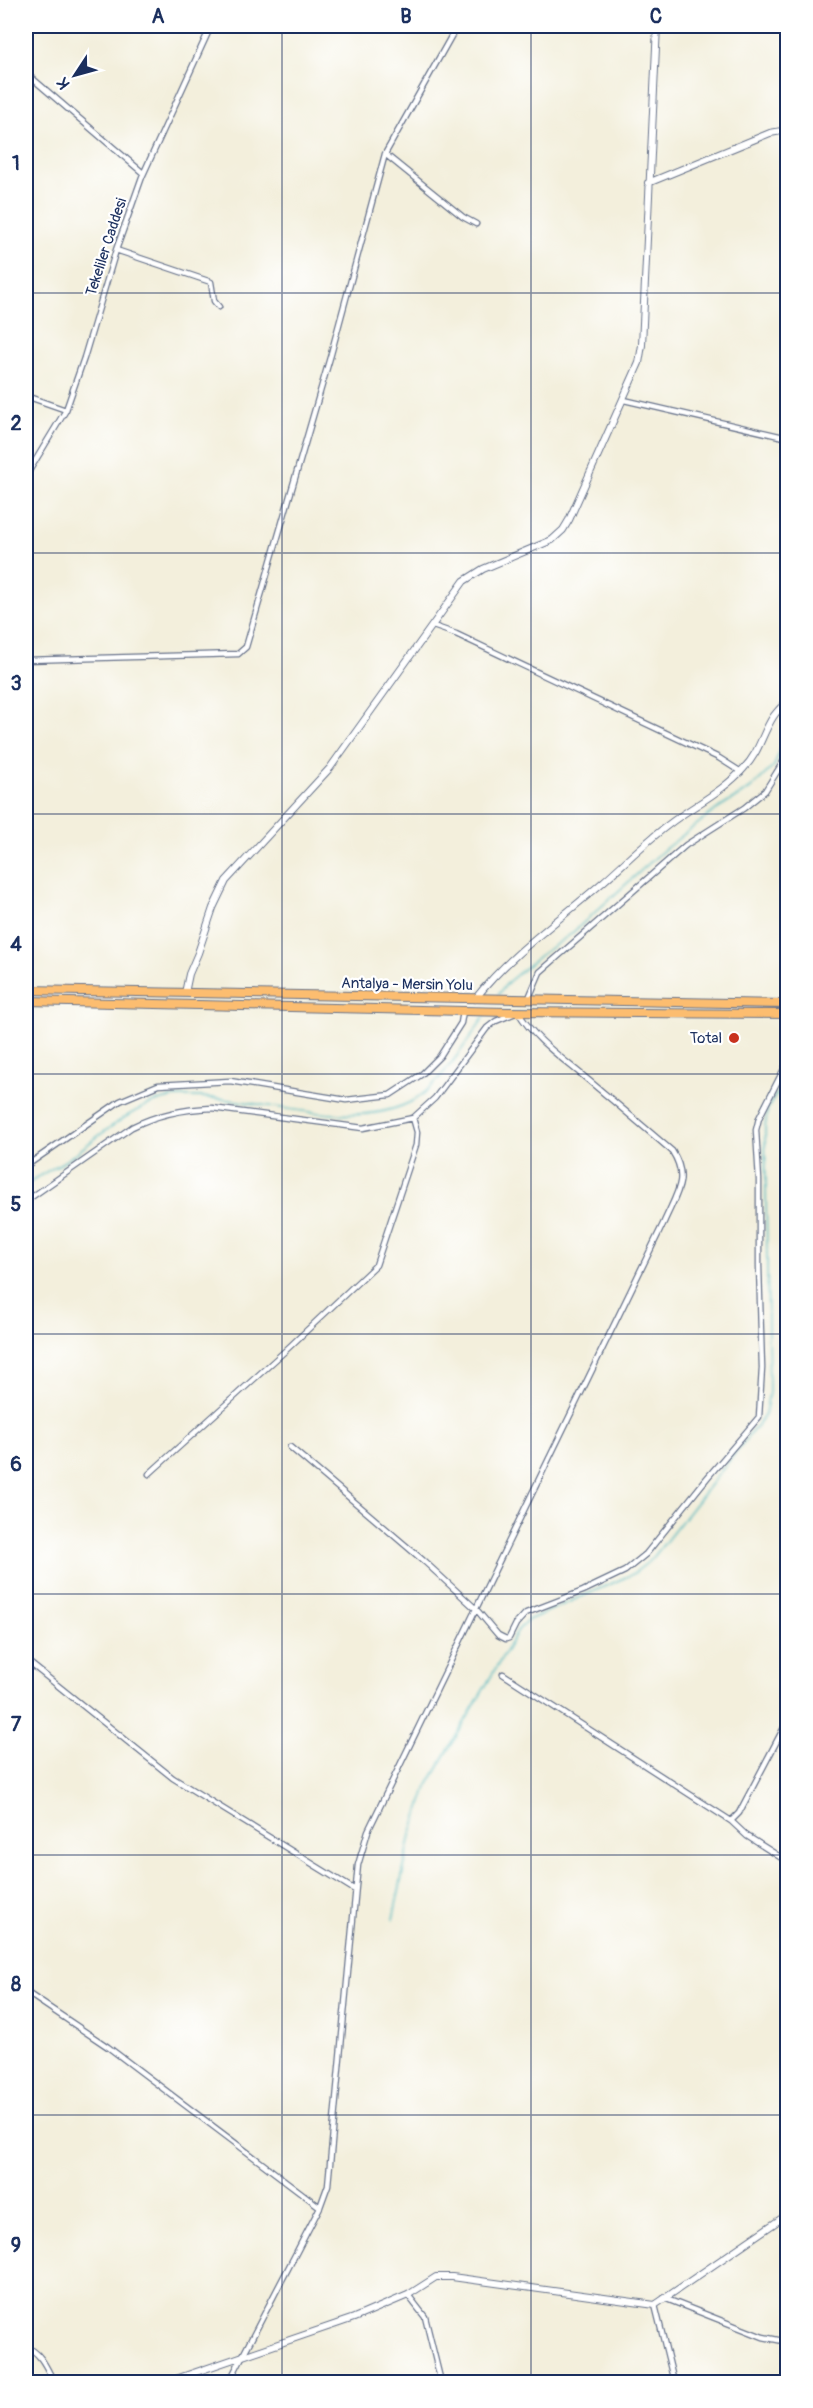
<svg xmlns="http://www.w3.org/2000/svg" width="813" height="2408" font-family="Pangolin,sans-serif">
	<style>
		.lines { fill: none; stroke-linecap: round; stroke-linejoin: round }
		.stream { stroke: #45b5bd; stroke-width: 1.5 }
		.minor-casing { stroke: #67728a; stroke-width: 7 }
		.tertiary-casing { stroke: #67728a; stroke-width: 8 }
		.trunk-casing { stroke: #67728a; stroke-width: 10 }
		.minor { stroke: #fff; stroke-width: 4.5 }
		.tertiary { stroke: #fff; stroke-width: 6 }
		.trunk { stroke: #fcbd6f; stroke-width: 8 }
		.grid { fill: none; stroke: #1b2f5e; stroke-width: 1.5; stroke-opacity: 0.55 }
		.poi-dot { fill: #c8321e; stroke: #fff; stroke-width: 2 }
		.labels { text-anchor: middle; stroke-width: 4.5; stroke-linejoin: round; paint-order: stroke }
		.street-label { font-size: 15px; fill: #1b2f5e; stroke: #fff }
		.poi-label { font-size: 15px; fill: #1b2f5e; stroke: #fff; text-anchor: end }
		.neatline { fill: none; stroke: #1b2f5e; stroke-width: 2 }
		.grid-label { font-size: 20px; text-anchor: middle; font-weight: bold; fill: #1b2f5e }
	</style>
	<rect width="100%" height="100%" fill="#fff"/>
	<filter id="ink" filterUnits="userSpaceOnUse"><feTurbulence type="fractalNoise" baseFrequency=".0167" numOctaves="2"/><feDisplacementMap in="SourceGraphic" scale="12" xChannelSelector="R" yChannelSelector="G"/><feConvolveMatrix kernelMatrix="1 2 1 2 8 2 1 2 1" color-interpolation-filters="sRGB"/></filter>
	<filter id="wash" filterUnits="userSpaceOnUse"><feTurbulence type="fractalNoise" baseFrequency=".008" numOctaves="4" result="noise"/><feDisplacementMap in="SourceGraphic" scale="24" xChannelSelector="R" yChannelSelector="G"/><feGaussianBlur stdDeviation="1.35" result="paint"/><feColorMatrix in="noise" values="0 0 0 0 0 0 0 0 0 0 0 0 0 0 0 0 0 1.4 0 .05"/><feComposite in="paint" operator="in"/></filter>
	<g filter="url(#wash)">
		<rect width="100%" height="100%" fill="#f3efdc"/>
		<g class="lines">
			<!-- stream -->
			<path class="stream" d="M498,995L508,982L542,954L571,934L666,848L716,810L750,789L774,766L788,730
				M26,1186C38,1175 54,1168 68,1159C99,1137 138,1100 178,1097C250,1093 352,1137 416,1099C440,1084 470,1038 486,1014
				M393,1919L411,1835L427,1787L518,1630L528,1620L633,1574L652,1559L765,1415L769,1392L765,1127L768,1108L788,1075"/>
		</g>
	</g>
	<g filter="url(#ink)">
		<g class="lines">
			<defs>
				<path id="minor" d="M26,73L143,173
					M385,154L463,217L476,224
					M116,250L211,282L214,301L219,307
					M26,396L66,410
					M624,400L788,438
					M26,476L66,410L84,358L116,250L142,177L211,26
					M433,626L456,634L719,758L741,772
					M26,660L238,654L246,647L331,354L385,154L457,26
					M528,1000L540,972L686,845L744,808L765,791L788,754
					M26,1166L120,1101L158,1085L230,1081L346,1100L390,1095L422,1074L440,1056L461,1023L463,1011
					M26,1201L132,1127C158,1114 184,1109 212,1108L363,1128L413,1118L435,1098L487,1028L496,1021L518,1012C536,1041 561,1057 587,1079C616,1103 644,1127 672,1151C690,1179 676,1194 664,1222L368,1831L358,1865L328,2185L320,2207L229,2382
					M290,1447L425,1562L476,1609L498,1635L506,1639L509,1638L516,1624L526,1613L583,1591L625,1571L646,1554L707,1478L759,1417L762,1368L759,1266V1180L756,1130L759,1118L788,1061
					M149,1474L285,1351L376,1265L416,1145L417,1132L413,1118
					M26,1660L173,1778L355,1890
					M503,1674L731,1821L747,1836L788,1862
					M731,1821L739,1813L788,1720
					M26,1992L108,2047L320,2207
					M408,2295L425,2317L441,2382
					M664,2298L763,2337L788,2342
					M655,2305L674,2382
					M26,2347C41,2352 47,2369 54,2382"/>
				<path id="tertiary" d="M648,183L770,133L788,130
					M185,993L189,974L198,953L213,908L226,881L330,768L464,581L483,569L552,540L563,530L569,520L639,363L642,345L657,26
					M475,999C511,953 560,920 603,882C628,860 651,836 679,817C702,801 725,789 744,768C759,753 762,734 773,717C777,711 783,705 788,700
					M167,2382L354,2318L408,2295L436,2277H452L655,2305L788,2214"/>
				<path id="trunk" d="M26,990L788,1004
					M26,1001L508,1012L788,1014"/>
			</defs>
			<!-- minor casing -->
			<use href="#minor" class="minor-casing"/>
			<!-- tertiary casing -->
			<use href="#tertiary" class="tertiary-casing"/>
			<!-- trunk casing -->
			<use href="#trunk" class="trunk-casing"/>
			<!-- minor -->
			<use href="#minor" class="minor"/>
			<!-- tertiary -->
			<use href="#tertiary" class="tertiary"/>
			<!-- trunk -->
			<use href="#trunk" class="trunk"/>
		</g>
	</g>
	<!-- grid -->
	<path class="grid" d="M282,26V2382M531,26V2382M26,293H788M26,553H788M26,814H788M26,1074H788M26,1334H788M26,1594H788M26,1855H788M26,2115H788"/>
	<!-- markers -->
	<circle class="poi-dot" cx="734" cy="1038" r="6"/>
	<g class="labels">
		<!-- street labels -->
		<g class="street-label">
			<text transform="translate(106 247) rotate(-72)" y="5">Tekeliler Caddesi</text>
			<text transform="translate(407 984) rotate(1)" y="5">Antalya - Mersin Yolu</text>
		</g>
		<!-- poi labels -->
		<g class="poi-label">
			<text x="722" y="1043">Total</text>
		</g>
	</g>
	<!-- margin -->
	<rect width="813" height="2408" fill="none" stroke="#fff" stroke-width="66"/>
	<!-- north arrow -->
	<g transform="translate(75 75) rotate(234)" stroke="#ffffff" stroke-width="4.5" paint-order="stroke">
	<path d="M0-4.5L10 22L0 15L-10 22Z" fill="#1b2f5e"/>
	<text y="-9" font-size="16" font-weight="bold" text-anchor="middle" fill="#1b2f5e">K</text>
	</g>
	<rect x="33" y="33" width="747" height="2342" class="neatline"/>
	<g class="grid-label">
		<text x="158" y="23">A</text>
		<text x="406" y="23">B</text>
		<text x="656" y="23">C</text>
		<text x="16" y="170">1</text>
		<text x="16" y="430">2</text>
		<text x="16" y="690">3</text>
		<text x="16" y="951">4</text>
		<text x="16" y="1211">5</text>
		<text x="16" y="1471">6</text>
		<text x="16" y="1731">7</text>
		<text x="16" y="1991">8</text>
		<text x="16" y="2252">9</text>
	</g>
</svg>
